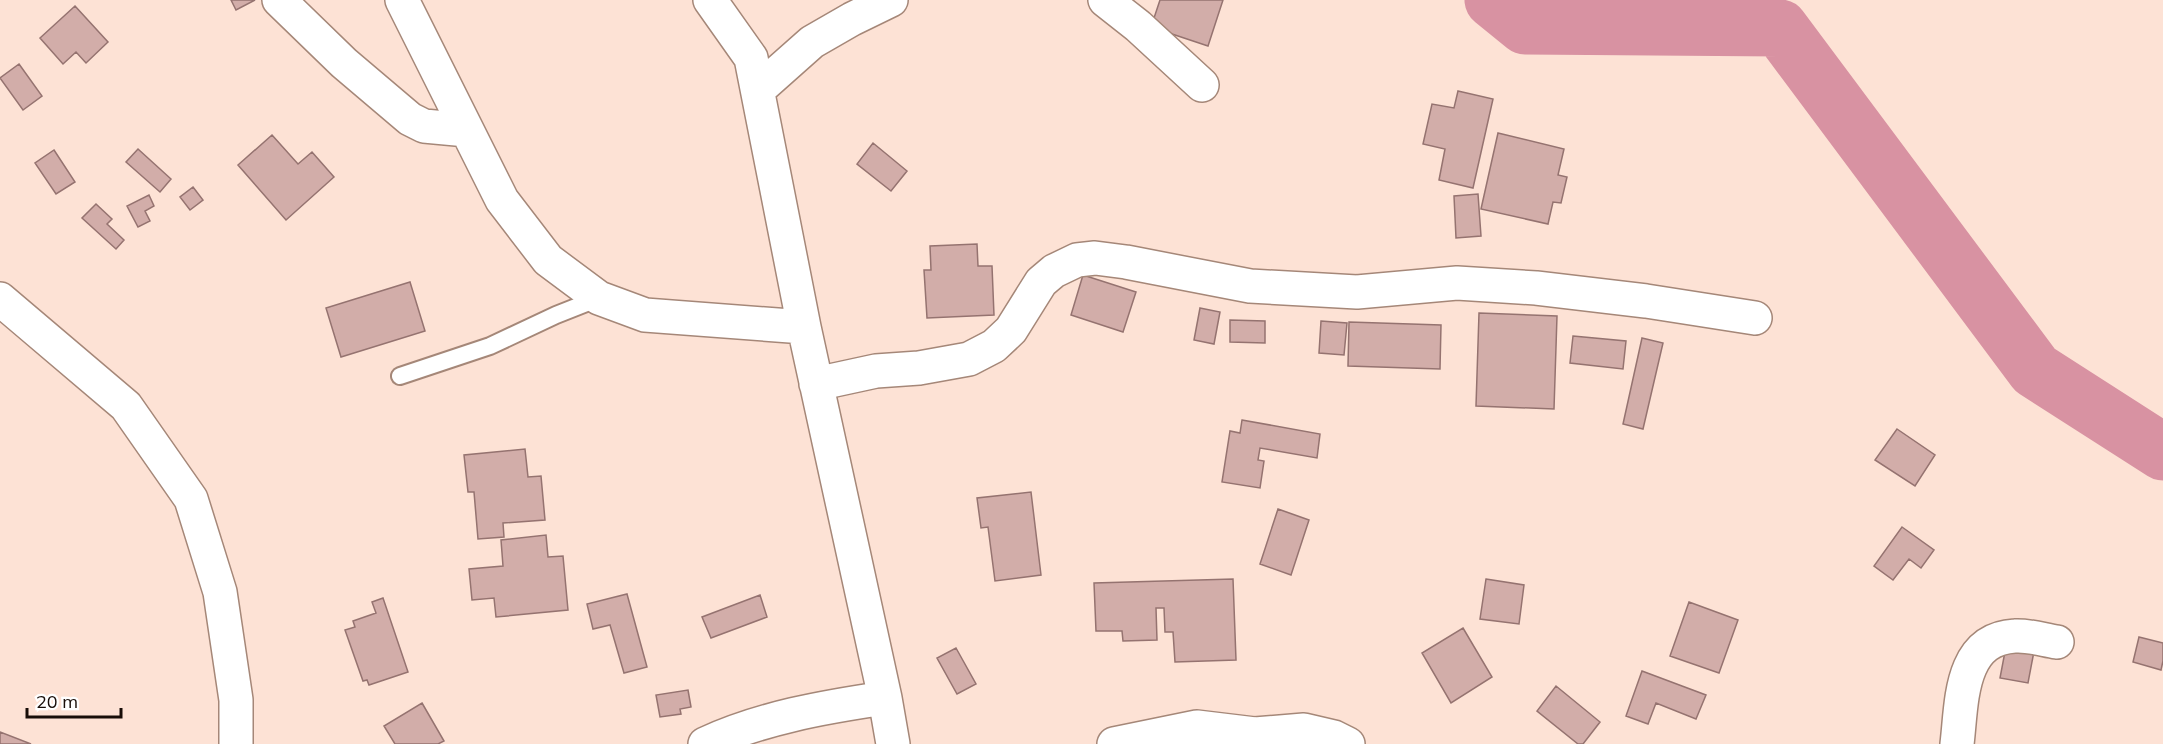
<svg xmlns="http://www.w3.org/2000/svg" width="2163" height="744" font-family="Mulish,sans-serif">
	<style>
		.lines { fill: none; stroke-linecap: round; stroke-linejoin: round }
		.river { stroke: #d892a2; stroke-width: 57 }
		.building { fill: #d2ada9; stroke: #957370; stroke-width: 1.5 }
		.service-casing { stroke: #a58778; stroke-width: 20 }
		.minor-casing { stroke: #a58778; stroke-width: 36 }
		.service { stroke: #fff; stroke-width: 16 }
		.minor { stroke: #fff; stroke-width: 33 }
	</style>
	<rect width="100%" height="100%" fill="#fde2d5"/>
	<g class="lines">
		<!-- river -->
		<path class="river" d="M1493,0L1525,26L1780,28L2035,370L2163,452"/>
	</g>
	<!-- building -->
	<path class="building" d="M231,0H255L236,10Z
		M1160,0H1223L1208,46L1151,27Z
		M75,6L108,42L86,63L76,52L63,64L40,38Z
		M19,64L42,96L23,110L0,78Z
		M1458,91L1493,99L1473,188L1439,180L1445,149L1423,144L1432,104L1454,108Z
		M1498,133L1564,149L1558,175L1567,177L1561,203L1553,202L1548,224L1481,209Z
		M272,135L298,164L312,152L334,177L286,220L238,165Z
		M873,143L907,171L891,191L857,164Z
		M138,149L171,179L160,192L126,162Z
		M54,150L75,182L56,194L35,163Z
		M193,187L203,200L190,210L180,197Z
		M1478,194L1481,236L1456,238L1454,196Z
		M149,195L154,206L145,211L150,221L138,227L127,206Z
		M96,204L112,219L107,224L124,240L116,249L82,218Z
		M977,244L978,266H992L994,315L927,318L924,270H931L930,246Z
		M1083,275L1136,292L1123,332L1071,315Z
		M410,282L425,331L341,357L326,308Z
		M1200,308L1220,312L1214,344L1194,340Z
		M1479,313L1557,316L1554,409L1476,406Z
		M1230,320L1265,321V343L1230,342Z
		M1321,321L1347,323L1344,355L1319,353Z
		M1349,322L1441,325L1440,369L1348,366Z
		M1573,336L1626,341L1623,369L1570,363Z
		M1642,338L1663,343L1643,429L1623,424Z
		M1242,420L1320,434L1317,458L1260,448L1258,460L1264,461L1260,488L1222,482L1230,431L1240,433Z
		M1897,429L1935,455L1915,486L1875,460Z
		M525,449L528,477L541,476L545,520L503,523L504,537L478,539L474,492H468L464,455Z
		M1031,492L1041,575L995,581L988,527L981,528L977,498Z
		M1278,509L1309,520L1291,575L1260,564Z
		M1902,527L1934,550L1921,568L1909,559L1893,580L1874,566Z
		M546,535L548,557L563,556L568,610L496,617L494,598L472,600L469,569L503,566L501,540Z
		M1233,579L1236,660L1175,662L1173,632H1165L1164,608H1156L1157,640L1123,641L1122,631H1096L1094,583Z
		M1486,579L1524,585L1519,624L1480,619Z
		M627,594L647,667L624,673L610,625L593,629L587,604Z
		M760,595L767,617L711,638L702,617Z
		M383,598L408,672L369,685L367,680L363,681L345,630L355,627L353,621L376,613L372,602Z
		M1689,602L1738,620L1719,673L1670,656Z
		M1463,628L1492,677L1451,703L1422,653Z
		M2139,637L2163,643V661L2161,670L2133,662Z
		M2007,641L2035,646L2028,683L2000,678Z
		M956,648L976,684L957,694L937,658Z
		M1642,671L1706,695L1696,719L1656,703L1648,724L1626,716Z
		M1556,686L1600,722L1583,744H1578L1537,711Z
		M688,690L691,707L680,709L681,714L660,717L656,695Z
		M422,703L444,741L438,744H395L384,726Z
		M0,732L31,744H0Z"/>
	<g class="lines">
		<defs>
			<path id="service" d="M400,376L490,346L556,315L599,298"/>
			<path id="minor" d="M279,0L344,63L410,119L424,126L467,130
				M402,0L502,200L548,260L599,298L645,315L804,327
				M710,0L751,58L804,327L885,698L893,744
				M1105,0L1138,26L1202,85
				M758,90L812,42L852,19L891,0
				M0,299L126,406L191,499L220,592L236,700V744
				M816,384L876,371L919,368L969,359L994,346L1011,330L1041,282L1054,271L1077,260L1095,258L1126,262L1250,286L1357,292L1457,283L1536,288L1646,301L1755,318
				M705,744C761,718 824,707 885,698
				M1114,744L1197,727L1255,734L1304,730L1334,737L1348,744
				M1957,744C1962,703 1959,639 2015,636C2028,635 2044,640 2057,642"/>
		</defs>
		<!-- service casing -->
		<use href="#service" class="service-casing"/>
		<!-- minor casing -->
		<use href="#minor" class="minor-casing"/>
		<!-- service -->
		<use href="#service" class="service"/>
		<!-- minor -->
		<use href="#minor" class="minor"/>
	</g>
	<!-- scale -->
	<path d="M27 708v9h94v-9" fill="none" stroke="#180d08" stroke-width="3"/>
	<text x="36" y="708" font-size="18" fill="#180d08" stroke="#ffffff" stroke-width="4.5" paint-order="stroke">20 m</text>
</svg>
